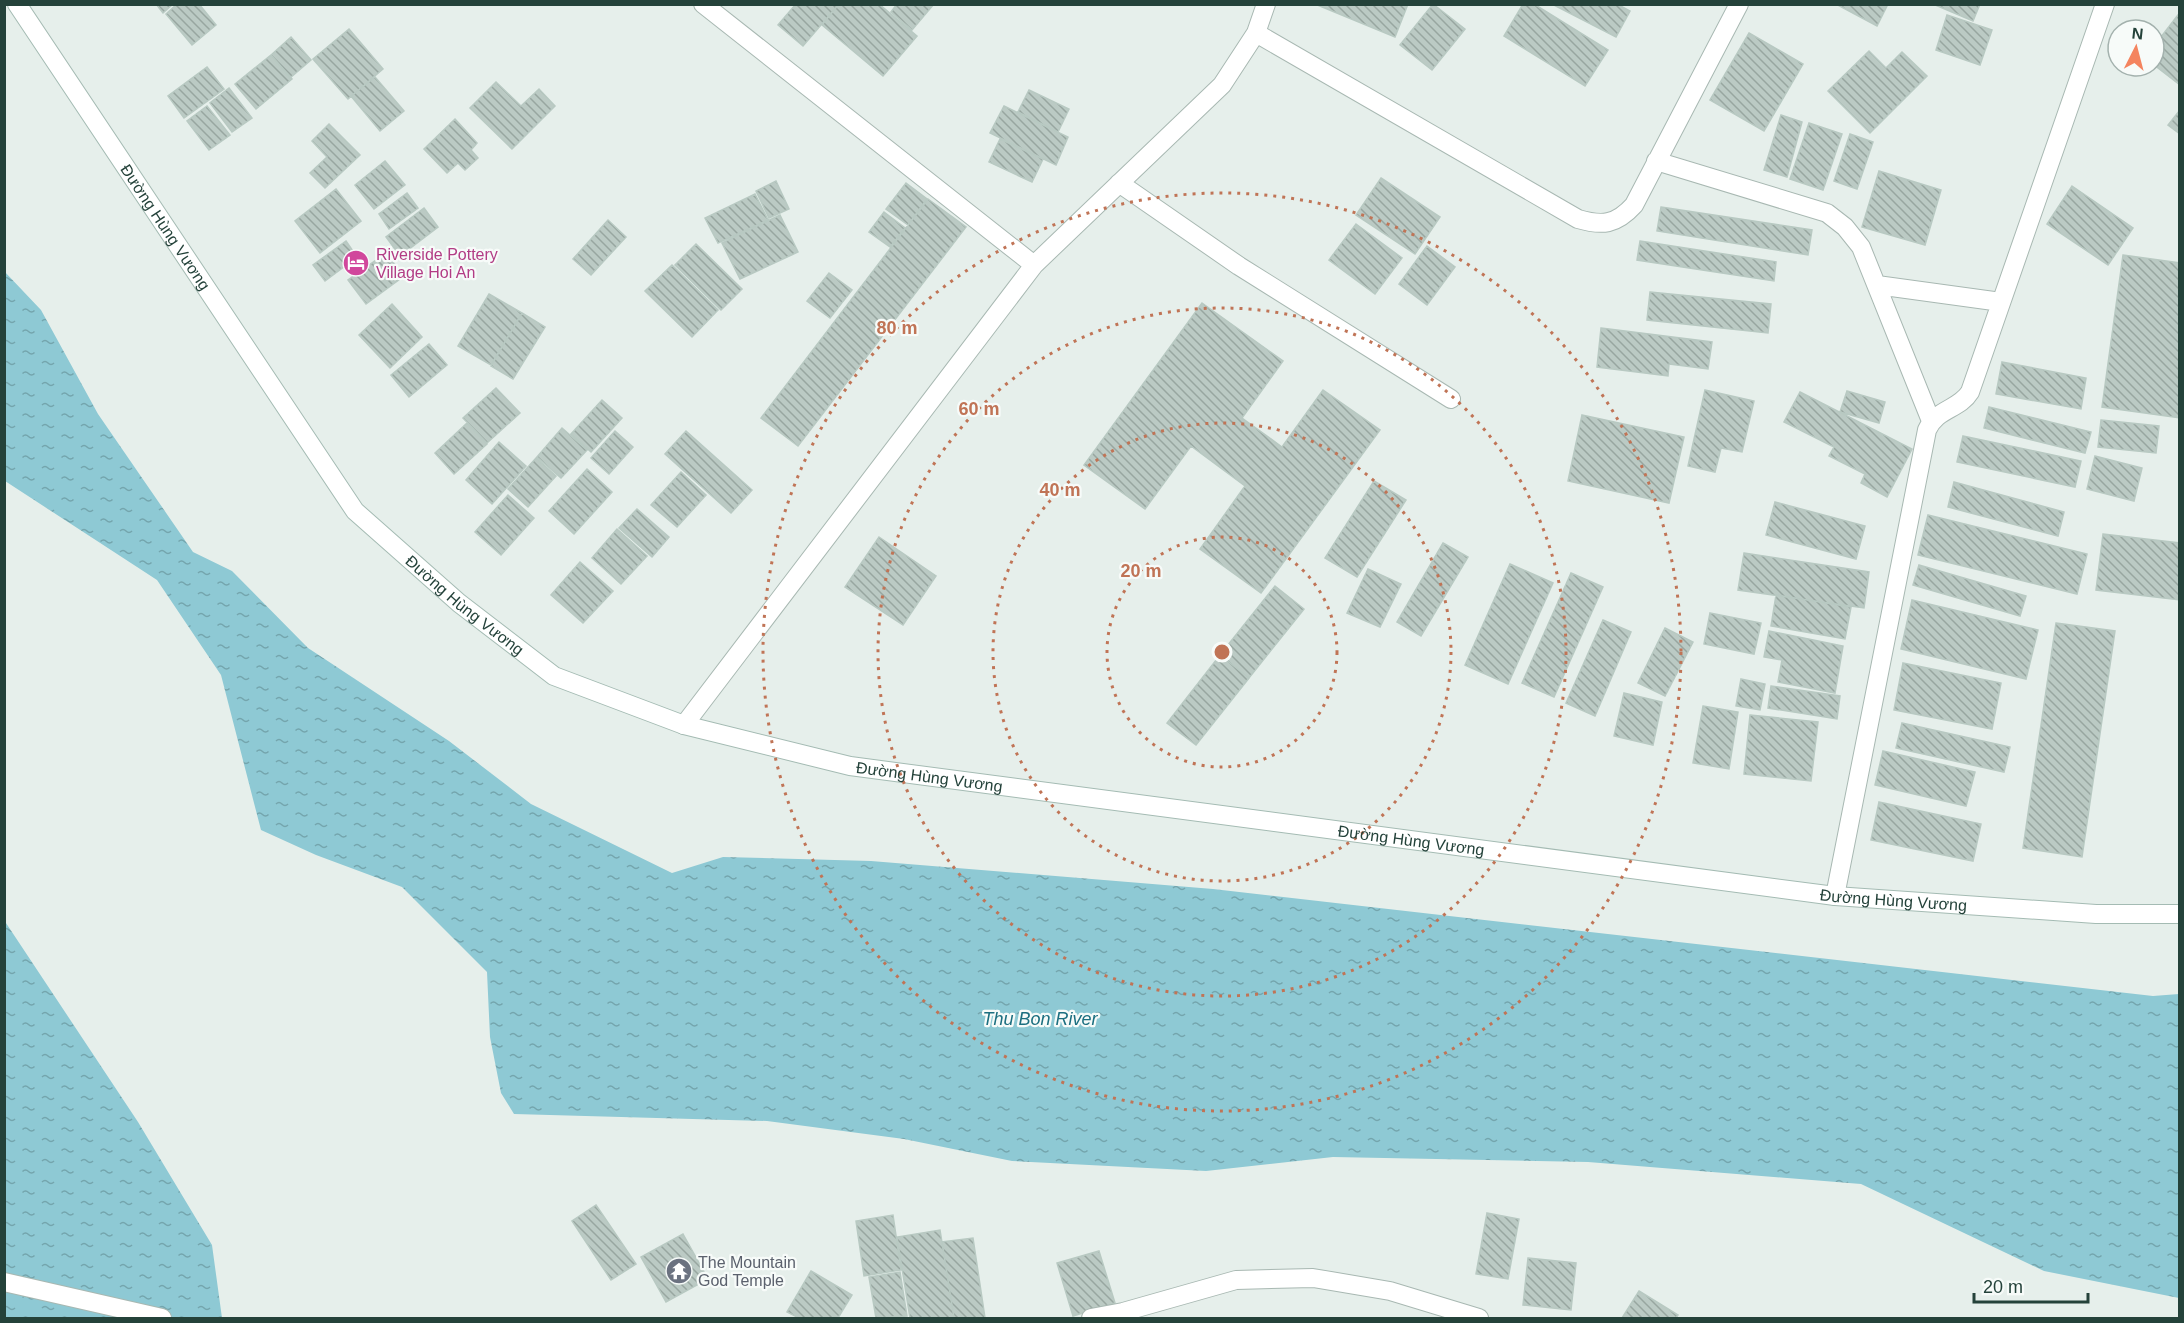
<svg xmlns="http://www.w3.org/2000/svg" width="2184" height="1323" font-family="Arial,sans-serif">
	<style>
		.water { fill: url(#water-ripples) }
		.building { fill: url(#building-back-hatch); stroke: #b8c9c2; stroke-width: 1.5 }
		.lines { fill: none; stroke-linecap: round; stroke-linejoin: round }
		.street-casing { stroke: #a8b8b2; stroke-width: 20 }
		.secondary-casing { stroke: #a4bbb3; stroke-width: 20 }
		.street { stroke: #fff; stroke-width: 18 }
		.secondary { stroke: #fff; stroke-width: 18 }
		.ring { fill: none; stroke: #c07456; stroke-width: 3; stroke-dasharray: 3 6 }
		.labels { text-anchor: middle; stroke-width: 4.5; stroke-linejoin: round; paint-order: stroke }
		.street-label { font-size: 16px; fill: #24423a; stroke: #f7fbf9 }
		.hotel-label { font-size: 16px; fill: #b23c85; stroke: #f7fbf9; text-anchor: start }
		.worship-label { font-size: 16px; fill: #5b616d; stroke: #f7fbf9; text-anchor: start }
		.water-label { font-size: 18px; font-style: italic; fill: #1c6f80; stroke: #f7fbf9 }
		.centre { fill: #c07456; stroke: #f7fbf9; stroke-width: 3 }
		.ring-label { font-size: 18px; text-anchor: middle; font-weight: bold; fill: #c07456; stroke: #f7fbf9; stroke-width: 4.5; stroke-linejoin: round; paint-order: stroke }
	</style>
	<defs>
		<pattern id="water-ripples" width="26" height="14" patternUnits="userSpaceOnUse" patternTransform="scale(1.5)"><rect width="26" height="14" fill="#8ec9d4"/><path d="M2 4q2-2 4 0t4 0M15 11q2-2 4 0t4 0" fill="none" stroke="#74a5ad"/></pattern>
		<pattern id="building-back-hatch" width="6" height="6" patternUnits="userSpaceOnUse" patternTransform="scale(1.5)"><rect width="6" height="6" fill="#bbcac4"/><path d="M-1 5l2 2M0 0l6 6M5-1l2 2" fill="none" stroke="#98a6a0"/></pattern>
	</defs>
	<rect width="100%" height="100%" fill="#e6efeb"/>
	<!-- water -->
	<path class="water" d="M4,271L41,310L98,414L193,552L232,571L308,648L449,741L531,804L672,873L723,857L871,861L1213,889L2153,996L2179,994V1298L2044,1271L1861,1184L1588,1162L1333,1157L1206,1171L1012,1161L904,1139L767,1121L514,1114L501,1093L490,1037L487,972L402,887L316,855L261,830L221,675L157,580L5,481Z
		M4,920L138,1122L212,1245L222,1318H5Z"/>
	<!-- building -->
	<path class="building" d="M156,4H173L163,13Z
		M177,4H199L216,25L192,45L166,14Z
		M796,4H839L803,46L778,25Z
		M839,4H879L917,36L883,76L822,25Z
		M897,4H934L912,30L891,12Z
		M1315,4H1408L1395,37Z
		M1433,4L1465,29L1432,70L1400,45Z
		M1523,4H1534L1608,50L1585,86L1504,36Z
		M1552,4H1617L1630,11L1616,37Z
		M1836,4H1888L1877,26Z
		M1933,4H1980L1973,21Z
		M1947,15L1992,30L1980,65L1936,50Z
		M2178,15L2180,17V85L2154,65V46Z
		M349,29L383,69L348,99L313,59Z
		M1749,33L1803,64L1764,131L1710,100Z
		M291,37L311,60L290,78L271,55Z
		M1869,51L1886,68L1902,52L1927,76L1870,133L1828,91Z
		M271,55L292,79L256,109L235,84Z
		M207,67L224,89L184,118L168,96Z
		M375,77L404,111L380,131L351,96Z
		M496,82L521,106L539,89L555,106L512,149L470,108Z
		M229,88L252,118L232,132L210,103Z
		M1029,90L1069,109L1058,132L1018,112Z
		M207,106L230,135L209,150L187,121Z
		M1004,106L1068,137L1056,165L990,133Z
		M2180,110V134L2168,125Z
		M1781,115L1802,122L1787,177L1764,170Z
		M455,119L477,143L471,150L478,158L465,170L458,163L447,173L424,149Z
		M1809,123L1842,134L1823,190L1790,179Z
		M329,124L360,155L325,188L310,173L327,157L312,141Z
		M1850,134L1873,142L1857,189L1834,181Z
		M1000,139L1043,159L1032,182L989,162Z
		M385,161L405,185L374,209L355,185Z
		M1879,171L1941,190L1925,245L1862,227Z
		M1381,178L1440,217L1415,254L1356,215Z
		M776,181L789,209L769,218L756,191Z
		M906,183L927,199L908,225L886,209Z
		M2072,186L2133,228L2108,265L2047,224Z
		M336,189L361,221L320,253L295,221Z
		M407,193L418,208L389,229L379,214Z
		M755,194L768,220L718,243L705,218Z
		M928,199L966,227L798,446L761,418Z
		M1661,207L1812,230L1808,255L1657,231Z
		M424,208L438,227L400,256L386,237Z
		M884,212L905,228L890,247L869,232Z
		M780,215L798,252L740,279L722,243Z
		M608,220L626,237L591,275L573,259Z
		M1356,224L1402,258L1375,294L1329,260Z
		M346,241L357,257L325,281L313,265Z
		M1640,241L1776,262L1774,281L1637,260Z
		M696,244L742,289L721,310L675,265Z
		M1427,246L1455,267L1427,305L1399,284Z
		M386,253L404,276L366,304L348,280Z
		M2123,255L2180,263V418L2102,407Z
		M672,265L718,310L692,337L645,291Z
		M829,273L852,290L830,318L807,301Z
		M1650,292L1771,304L1768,333L1647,320Z
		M489,294L522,313L491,365L458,346Z
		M1202,303L1283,361L1242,418L1282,447L1323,390L1380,430L1261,593L1200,549L1245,486L1191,446L1145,509L1084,465Z
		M392,304L422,337L390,368L359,335Z
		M522,313L545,327L513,379L491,366Z
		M1601,328L1712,342L1708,369L1669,364L1668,376L1597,367Z
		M429,344L447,365L409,397L391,375Z
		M2002,362L2086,378L2081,409L1996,394Z
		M496,388L520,413L487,443L463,418Z
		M1705,390L1754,401L1742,452L1721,448L1715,472L1688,466Z
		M1847,391L1885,402L1879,423L1840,412Z
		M1800,392L1912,449L1887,497L1861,483L1865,474L1829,456L1834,447L1784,422Z
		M602,400L622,418L591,452L571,434Z
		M1989,407L2091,432L2085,453L1984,428Z
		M1582,415L1684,437L1669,503L1568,481Z
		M2101,420L2159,426L2156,453L2098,447Z
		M467,423L487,444L454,474L435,453Z
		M562,428L587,450L561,478L537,457Z
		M615,431L633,447L609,474L591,458Z
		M686,431L752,490L731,513L665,454Z
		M1963,436L2081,461L2075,487L1957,462Z
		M499,442L526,466L492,504L466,480Z
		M2095,456L2142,468L2134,501L2087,489Z
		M536,458L556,476L528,507L508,489Z
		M587,469L612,492L574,534L549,511Z
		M681,472L706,495L677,527L651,505Z
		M1374,481L1406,500L1357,577L1325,558Z
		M1954,482L2064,512L2058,536L1948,507Z
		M508,495L534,518L501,555L475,532Z
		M1775,502L1865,526L1856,559L1766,535Z
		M637,509L669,537L652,557L619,528Z
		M1928,515L2087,554L2077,594L1918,555Z
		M617,529L647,556L621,584L592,558Z
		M2103,534L2180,543V600L2096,590Z
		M879,537L936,576L903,625L845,587Z
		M1443,543L1468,557L1421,636L1397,622Z
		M1744,553L1869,572L1864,608L1738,590Z
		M580,562L613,591L583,623L551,595Z
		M1510,564L1553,583L1508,684L1465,665Z
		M1919,565L2026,596L2020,616L1913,585Z
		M1368,569L1401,584L1380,627L1347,613Z
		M1571,573L1603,587L1554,697L1522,683Z
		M1275,586L1304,609L1249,678L1220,655Z
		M1776,595L1851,607L1845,639L1771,626Z
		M1912,600L2038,630L2026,679L1901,649Z
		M1710,613L1761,623L1754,654L1704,644Z
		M1603,620L1631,632L1595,716L1566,703Z
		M2056,623L2115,631L2082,857L2023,848Z
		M1665,628L1693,642L1665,696L1638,683Z
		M1769,631L1843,646L1835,693L1778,682L1782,660L1764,657Z
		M1220,655L1249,678L1196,745L1167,723Z
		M1903,663L2001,683L1992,729L1894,710Z
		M1741,679L1765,684L1760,710L1736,706Z
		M1771,686L1840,696L1837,719L1768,708Z
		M1624,693L1662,702L1653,745L1614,736Z
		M1703,706L1738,712L1729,769L1693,763Z
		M1750,715L1818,722L1811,781L1744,774Z
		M1902,723L2010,747L2004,772L1896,748Z
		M1883,751L1975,772L1966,806L1875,785Z
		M1879,802L1981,824L1973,861L1871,840Z
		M596,1205L636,1264L611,1280L572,1221Z
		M1487,1213L1519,1219L1508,1279L1476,1274Z
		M893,1215L901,1270L864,1276L856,1221Z
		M940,1230L954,1318H910L897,1237Z
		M683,1234L708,1279L666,1302L641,1257Z
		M973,1238L985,1318H954L942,1242Z
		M1099,1251L1115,1303L1073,1316L1057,1263Z
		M1528,1258L1576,1263L1571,1310L1523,1305Z
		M811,1271L852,1295L838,1318H799L787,1312Z
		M900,1272L907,1316L876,1318L869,1277Z
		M1639,1291L1678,1315L1676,1318H1622Z"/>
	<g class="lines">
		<defs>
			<path id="street" d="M703,4L1034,265
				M1256,33L1578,219C1602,226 1616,225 1634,205L1739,4
				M1656,161L1827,213L1845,227L1861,247L1931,421
				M1119,183L1239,266L1451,399
				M1877,285L2001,302
				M684,725L1034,265L1222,85L1256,33L1266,4
				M1835,896L1927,430C1937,408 1959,410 1970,392L2105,4
				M4,1282L162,1318
				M1091,1318L1123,1312L1236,1280L1313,1278L1390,1291L1479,1318"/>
			<g id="secondary">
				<path id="s1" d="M17,4L355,511L459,603L554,676L684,725L850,766L1835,896L2096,914H2180"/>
			</g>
		</defs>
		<!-- street casing -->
		<use href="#street" class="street-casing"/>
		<!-- secondary casing -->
		<use href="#secondary" class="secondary-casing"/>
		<!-- street -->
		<use href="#street" class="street"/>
		<!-- secondary -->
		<use href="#secondary" class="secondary"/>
	</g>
	<!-- distance rings -->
	<g class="ring">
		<circle cx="1222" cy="652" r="115"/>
		<circle cx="1222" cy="652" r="229"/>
		<circle cx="1222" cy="652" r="344"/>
		<circle cx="1222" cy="652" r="459"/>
	</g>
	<!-- icons -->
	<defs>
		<symbol id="hotel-disc" viewBox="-11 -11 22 22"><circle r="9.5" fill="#d1479c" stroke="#f7fbf9"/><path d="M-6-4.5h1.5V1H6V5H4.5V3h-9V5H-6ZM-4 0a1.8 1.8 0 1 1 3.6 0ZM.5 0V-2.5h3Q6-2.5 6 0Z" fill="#fff"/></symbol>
		<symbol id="temple-disc" viewBox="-11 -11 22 22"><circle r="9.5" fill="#6b7280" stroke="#f7fbf9"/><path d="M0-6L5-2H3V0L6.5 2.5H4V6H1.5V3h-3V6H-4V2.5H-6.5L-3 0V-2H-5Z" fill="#fff"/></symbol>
	</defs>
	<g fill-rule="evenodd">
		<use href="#hotel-disc" x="341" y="248" width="30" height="30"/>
		<use href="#temple-disc" x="664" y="1256" width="30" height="30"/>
	</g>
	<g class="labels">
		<!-- street labels -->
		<g class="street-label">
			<text dy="6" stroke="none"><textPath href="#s1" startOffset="268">Đường Hùng Vương</textPath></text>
			<text dy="6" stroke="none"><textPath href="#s1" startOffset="754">Đường Hùng Vương</textPath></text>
			<text dy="6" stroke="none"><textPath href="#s1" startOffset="1258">Đường Hùng Vương</textPath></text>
			<text dy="6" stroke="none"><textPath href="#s1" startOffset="1744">Đường Hùng Vương</textPath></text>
			<text dy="6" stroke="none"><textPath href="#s1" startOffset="2230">Đường Hùng Vương</textPath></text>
		</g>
		<!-- hotel labels -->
		<g class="hotel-label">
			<text x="376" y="260">Riverside Pottery<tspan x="376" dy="18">Village Hoi An</tspan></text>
		</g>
		<!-- worship labels -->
		<g class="worship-label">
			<text x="698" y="1268">The Mountain<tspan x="698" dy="18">God Temple</tspan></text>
		</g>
		<!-- water labels -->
		<g class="water-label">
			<text x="1040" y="1025">Thu Bon River</text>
		</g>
	</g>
	<circle cx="1222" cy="652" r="9" class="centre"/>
	<g class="ring-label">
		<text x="897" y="334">80 m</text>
		<text x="979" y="415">60 m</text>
		<text x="1060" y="496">40 m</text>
		<text x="1141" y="577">20 m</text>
	</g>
	<!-- border -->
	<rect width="2184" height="1323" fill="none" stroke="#24423a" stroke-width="12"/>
	<!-- north arrow -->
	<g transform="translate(2136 48) rotate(6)"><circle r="28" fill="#f7fbf9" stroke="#a3b1ad" stroke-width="1.5"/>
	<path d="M0-4.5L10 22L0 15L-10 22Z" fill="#f4845f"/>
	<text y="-9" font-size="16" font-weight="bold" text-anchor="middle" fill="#24423a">N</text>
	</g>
	<!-- scale -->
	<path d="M1974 1293v9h114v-9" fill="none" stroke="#24423a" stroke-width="3"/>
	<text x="1983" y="1293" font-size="18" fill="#24423a" stroke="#f7fbf9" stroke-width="4.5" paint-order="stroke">20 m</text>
</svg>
